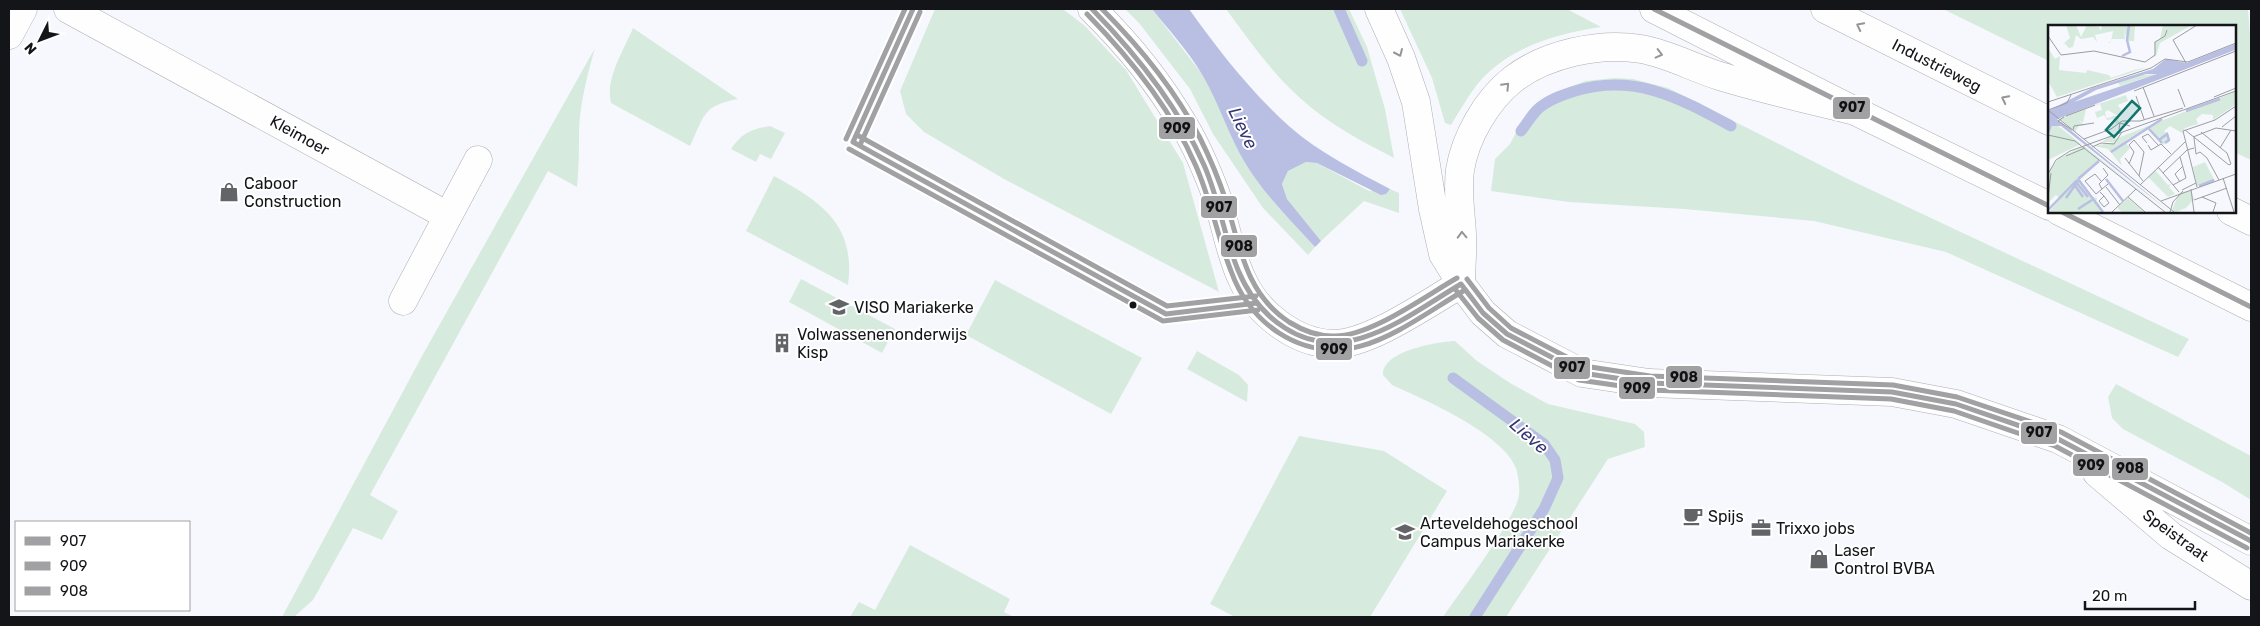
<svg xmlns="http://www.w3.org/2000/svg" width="2260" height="626" font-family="Rubik,sans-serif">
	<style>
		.green { fill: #d6ebdd }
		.water { fill: #b9bee3 }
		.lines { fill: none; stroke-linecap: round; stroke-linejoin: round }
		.stream { stroke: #b9bee3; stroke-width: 11 }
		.minor-casing { stroke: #adaeb2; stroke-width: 29 }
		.highway-casing { stroke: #adaeb2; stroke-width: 29 }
		.minor { stroke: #fefeff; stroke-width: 28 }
		.highway { stroke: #fefeff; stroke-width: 28 }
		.bus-1-casing { stroke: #fff; stroke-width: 9 }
		.bus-2-casing { stroke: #fff; stroke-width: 9 }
		.bus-3-casing { stroke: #fff; stroke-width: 9 }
		.bus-1 { stroke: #a1a1a3; stroke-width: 5 }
		.bus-2 { stroke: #a1a1a3; stroke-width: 5 }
		.bus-3 { stroke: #a1a1a3; stroke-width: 5 }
		.oneway { stroke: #959597 }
		.bus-dot { fill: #141518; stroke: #fff; stroke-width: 2 }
		.labels { text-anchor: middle; stroke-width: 4; stroke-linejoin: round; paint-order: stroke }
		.street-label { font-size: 16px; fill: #141518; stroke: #fff }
		.poi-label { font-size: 16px; fill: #141518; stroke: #fff; text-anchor: start }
		.water-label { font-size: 18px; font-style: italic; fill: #363775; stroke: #fff }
		.inset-river { fill: none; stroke: #b9bee3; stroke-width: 2.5 }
		.inset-road { fill: none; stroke: #9c9da1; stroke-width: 1 }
		.view { fill: #0f766e; fill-opacity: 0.15; stroke: #0f766e; stroke-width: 2.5 }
		.inset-edge { fill: none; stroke: #141518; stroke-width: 2.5 }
		.line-badge { stroke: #fff; stroke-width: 2 }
		.pale-badge-label { font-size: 14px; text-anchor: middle; font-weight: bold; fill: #111 }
	</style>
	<rect width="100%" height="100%" fill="#f7f8fd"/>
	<!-- green -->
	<path class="green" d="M935,9H1063L1085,26L1126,70L1183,163L1219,292L1004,179L924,132L906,114L900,91Z
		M1125,9H1152L1202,74L1275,203L1315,247L1308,255L1263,208L1213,134L1190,89L1139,23Z
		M1226,9H1349L1367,47L1385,109L1394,158C1361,141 1327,123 1300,98C1271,72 1249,40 1226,9Z
		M1400,9H1567L1601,27C1555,34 1506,48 1476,86C1467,98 1459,112 1451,125L1445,123L1432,78Z
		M1943,9H2248L2251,47V160L2234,152V26H2049V61Z
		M633,28L738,99C702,106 705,115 690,146L611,103C605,78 624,50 633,28Z
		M595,48C587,76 580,103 579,132C579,151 579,168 577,187L548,171L370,495L398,511L382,540L353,528L313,600L294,617H282L422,356Z
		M1614,78L1633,79L1668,88L1850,180L2189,339L2178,357L1946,252L1814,221L1684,209L1569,202L1491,191L1495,159L1510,144L1521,123L1535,106L1558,92L1585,81Z
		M770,126L785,133L771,159L760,154L756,162L731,149C742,133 751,129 770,126Z
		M1306,162L1317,163L1369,191L1390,190V189L1399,193V213L1364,201L1321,241L1287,199L1282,184L1288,171Z
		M774,176C822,202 856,225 848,285L746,231Z
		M801,279L895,329L882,353L789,302Z
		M995,280L1142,358L1111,414L966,335Z
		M1455,341L1477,361L1510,383L1548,404L1635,424L1644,432L1645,447L1608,459L1506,617H1443C1459,593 1516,519 1519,495C1520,489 1518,474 1516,468C1502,433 1425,400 1392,385L1383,375C1382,351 1436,342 1455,341Z
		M1197,351L1239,375L1248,385L1247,402L1187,369Z
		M2116,384L2251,456V500L2222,482L2123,429L2112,418L2108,397Z
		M1299,436L1384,451L1447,491L1370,617H1235L1210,604Z
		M910,545L1010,599L1004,612L1014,617H850L859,602L875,610Z"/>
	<!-- water -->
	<path class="water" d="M1152,9H1189C1219,51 1251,92 1290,127C1320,153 1356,171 1390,189L1386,194L1381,195L1317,163L1306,162L1288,171L1282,184L1287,199L1321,241L1315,247C1288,218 1258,188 1239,152C1226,127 1217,100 1203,76C1189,52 1169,30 1152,9Z"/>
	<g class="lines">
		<!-- stream -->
		<path class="stream" d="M1339,9L1362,61
			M1521,131C1526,125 1531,116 1537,110C1547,100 1562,95 1575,91C1635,73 1679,98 1731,126
			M1453,378L1544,444L1555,460L1558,478L1544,509L1475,617"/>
		<defs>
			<path id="minor" d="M68,9L448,216L403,301
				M1092,9C1128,44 1160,84 1185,127C1197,147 1207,171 1215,192C1225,220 1229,252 1242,279C1257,313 1295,343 1333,344C1369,345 1429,302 1461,284L1483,313L1507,334L1582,373L1649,383L1892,392L1956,404L2058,439L2251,541
				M9,35L23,9
				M448,216L478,160
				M2097,473L2171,536L2251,586"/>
			<path id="highway" d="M1379,9L1401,58L1416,102L1433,209L1443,254L1461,283
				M1654,9L1855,111L2049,206
				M1825,9L2049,121
				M2059,211L2251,307
				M2231,211L2251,221
				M1461,284C1461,267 1463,251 1462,234C1461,213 1457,192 1460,170C1465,138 1486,101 1512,80C1545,54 1599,42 1641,49C1670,54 1695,69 1723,77C1766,90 1811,100 1855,111"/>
		</defs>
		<!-- minor casing -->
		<use href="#minor" class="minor-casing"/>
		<!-- highway casing -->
		<use href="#highway" class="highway-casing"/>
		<!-- minor -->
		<use href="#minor" class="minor"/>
		<!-- highway -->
		<use href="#highway" class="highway"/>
		<defs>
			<path id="bus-1" d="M1092,9C1137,55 1178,106 1204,165C1219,199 1224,236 1238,270C1248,294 1263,314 1285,328C1347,368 1408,315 1461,284L1483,313L1507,334L1582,373L1649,383L1892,392L1956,404L2058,439L2251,541
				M1654,9L2049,206
				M853,142L1166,314L1257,303
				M853,142L913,9
				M2060,211L2251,307"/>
			<path id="bus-2" d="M1087,14C1130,58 1170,107 1195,164C1211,199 1217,236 1231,271C1240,296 1256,318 1279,333C1348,377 1405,325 1465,290
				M860,145L920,12
				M849,149L1163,321L1258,310
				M1455,289L1478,318L1503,340L1579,380L1649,390L1891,399L1954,411L2055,446L2247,548"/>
			<path id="bus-3" d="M1102,9C1140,47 1175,90 1200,138C1210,158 1219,180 1226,201C1240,247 1246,294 1289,322C1302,330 1316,336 1332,336C1369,338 1425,296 1457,278
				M857,135L1167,306L1256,296
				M846,139L905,9
				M1467,279L1489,308L1511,328L1584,366L1650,376L1893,385L1957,397L2061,432L2251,533"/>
		</defs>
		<!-- bus-1 casing -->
		<use href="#bus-1" class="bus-1-casing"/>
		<!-- bus-2 casing -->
		<use href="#bus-2" class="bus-2-casing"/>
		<!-- bus-3 casing -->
		<use href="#bus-3" class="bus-3-casing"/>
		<!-- bus-1 -->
		<use href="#bus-1" class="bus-1"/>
		<!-- bus-2 -->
		<use href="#bus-2" class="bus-2"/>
		<!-- bus-3 -->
		<use href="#bus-3" class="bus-3"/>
	</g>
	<!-- one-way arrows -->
	<defs><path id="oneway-chevron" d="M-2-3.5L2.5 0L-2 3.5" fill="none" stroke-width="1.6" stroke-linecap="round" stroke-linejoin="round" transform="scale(1.25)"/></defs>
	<g class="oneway">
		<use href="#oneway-chevron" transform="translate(1860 26) rotate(-153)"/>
		<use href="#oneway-chevron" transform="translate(1399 53) rotate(66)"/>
		<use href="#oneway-chevron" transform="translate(1659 54) rotate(14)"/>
		<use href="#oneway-chevron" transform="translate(1506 86) rotate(-46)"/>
		<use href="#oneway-chevron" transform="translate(2005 99) rotate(-153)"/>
		<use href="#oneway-chevron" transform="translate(1462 235) rotate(-92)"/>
	</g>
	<!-- icons -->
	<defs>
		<symbol id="shop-bare" viewBox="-9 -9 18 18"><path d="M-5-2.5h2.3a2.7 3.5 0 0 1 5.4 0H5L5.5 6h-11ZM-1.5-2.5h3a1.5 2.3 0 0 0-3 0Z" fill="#636468" stroke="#fff" stroke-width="2.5" paint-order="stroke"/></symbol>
		<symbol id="school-bare" viewBox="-9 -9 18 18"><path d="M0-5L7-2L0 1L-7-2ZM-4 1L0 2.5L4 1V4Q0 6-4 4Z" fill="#636468" stroke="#fff" stroke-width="2.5" paint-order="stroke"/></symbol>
		<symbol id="building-bare" viewBox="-9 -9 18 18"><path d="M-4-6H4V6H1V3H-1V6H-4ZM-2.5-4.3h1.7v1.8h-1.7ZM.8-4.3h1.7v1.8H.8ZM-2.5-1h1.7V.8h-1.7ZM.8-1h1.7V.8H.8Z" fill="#636468" stroke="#fff" stroke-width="2.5" paint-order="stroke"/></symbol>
		<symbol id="cafe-bare" viewBox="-9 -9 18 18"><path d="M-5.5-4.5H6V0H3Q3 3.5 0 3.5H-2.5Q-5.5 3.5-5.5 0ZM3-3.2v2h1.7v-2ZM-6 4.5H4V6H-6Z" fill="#636468" stroke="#fff" stroke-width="2.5" paint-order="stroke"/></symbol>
		<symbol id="office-bare" viewBox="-9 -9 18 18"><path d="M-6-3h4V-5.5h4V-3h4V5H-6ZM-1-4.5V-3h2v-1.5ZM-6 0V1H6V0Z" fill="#636468" stroke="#fff" stroke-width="2.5" paint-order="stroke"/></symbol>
		<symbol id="university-bare" viewBox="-9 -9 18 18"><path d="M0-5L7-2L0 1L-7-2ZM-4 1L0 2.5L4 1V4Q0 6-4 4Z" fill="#636468" stroke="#fff" stroke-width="2.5" paint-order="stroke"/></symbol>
	</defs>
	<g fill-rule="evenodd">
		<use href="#shop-bare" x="215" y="178" width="28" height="28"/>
		<use href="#school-bare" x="825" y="293" width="28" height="28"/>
		<use href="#building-bare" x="768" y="329" width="28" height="28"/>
		<use href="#cafe-bare" x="1679" y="502" width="28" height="28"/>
		<use href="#office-bare" x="1747" y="514" width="28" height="28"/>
		<use href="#university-bare" x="1391" y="518" width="28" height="28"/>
		<use href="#shop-bare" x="1805" y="545" width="28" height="28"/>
	</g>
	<!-- markers -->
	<circle class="bus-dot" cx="1133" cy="305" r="4.5"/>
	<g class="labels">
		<!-- street labels -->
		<g class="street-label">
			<text transform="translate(1937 65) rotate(27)" y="6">Industrieweg</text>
			<text transform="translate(300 135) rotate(29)" y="6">Kleimoer</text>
			<text transform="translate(2176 535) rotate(36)" y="6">Speistraat</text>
		</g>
		<!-- poi labels -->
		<g class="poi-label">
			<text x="244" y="189">Caboor<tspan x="244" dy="18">Construction</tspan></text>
			<text x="854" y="313">VISO Mariakerke</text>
			<text x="797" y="340">Volwassenenonderwijs<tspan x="797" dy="18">Kisp</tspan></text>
			<text x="1708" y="522">Spijs</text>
			<text x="1420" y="529">Arteveldehogeschool<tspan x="1420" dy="18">Campus Mariakerke</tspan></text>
			<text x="1776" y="534">Trixxo jobs</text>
			<text x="1834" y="556">Laser<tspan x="1834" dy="18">Control BVBA</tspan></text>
		</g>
		<!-- water labels -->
		<g class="water-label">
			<text transform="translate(1243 128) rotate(64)" y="6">Lieve</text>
			<text transform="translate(1529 436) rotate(41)" y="6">Lieve</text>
		</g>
	</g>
	<!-- overview -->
	<g transform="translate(2048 25)">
		<rect width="188" height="188" fill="#f7f8fd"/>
		<path d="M18,0H28L33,12L39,0L51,2L53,6L54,0H87L86,16H79L76,4L77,14H64L63,17L62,18H59L63,17L65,6L47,10L49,17L45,12L33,14L28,10L25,22L21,23L16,18L22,13ZM115,0H144L112,18L108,31L102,34L107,30L106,17L112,14ZM0,23L7,34L12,31L11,45L38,48L39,45L61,50L63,53L86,45L100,42L9,72L0,56ZM109,49L72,61L70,57L94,50ZM187,67V80L165,95V90L154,89L148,94L150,99L137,103L134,108L122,101L116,106L121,110V115L115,120L101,104L80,114L77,117L82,123L72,134L74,141L60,124L46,121L67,117H54L62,111L67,114ZM78,70L80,76L70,80L75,88L68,90L60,85L57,87L58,93L65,92L63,91L62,88L63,91H71V95L67,93L72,97L68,99L67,94L59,95L56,90L49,93L47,87L54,85L52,79L38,84L35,98L31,95L36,101L48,98L36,101H31L27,107L10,92ZM5,100H9L33,119L0,135V108ZM36,121L109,179L119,187L52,135L32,155L44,172L49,173L48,177L55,187H1L12,174L8,170L0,178L2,145L11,133ZM157,137L167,156L149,161L145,142ZM107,145L120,160L123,159L121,162L127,169L120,172L100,152ZM143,165L146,174L138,183L128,187L124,185L131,168ZM80,173L96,187H74L69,183Z" fill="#d6ebdd"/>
		<path d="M187,19V25L9,94L122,187L13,101H4L0,111V86L44,63L105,44L118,34L139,38ZM98,49H109L26,77L48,65Z" fill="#b9bee3" fill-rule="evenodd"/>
		<path class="inset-river" d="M74,31L82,27L79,15L81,0M138,86L172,74M101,104L114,118M111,115L119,109L121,115L117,118M63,127L114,94M30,154L55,187M30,154L51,136M58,154L75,176M28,157L40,172M26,159L35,172M151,161L166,155M18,173L30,156M30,184L44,175M0,185L29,155"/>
		<path class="inset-road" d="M0,11L13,30L46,26L97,37L107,30V17L117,11L119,5M138,38L125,15L149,0M95,62L106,91M130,64L137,82M86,66L188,26M88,71L96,94M166,72L188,63M0,77L103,43L117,34L140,37L188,18M0,85L19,78L23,70M0,85L126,187M18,91L47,80M16,92L10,96L24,105M174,102L188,91M71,104L72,98L82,101M25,105L26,101L46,98M137,105L181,140L183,139L179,128L153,107M0,110L27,116L117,187M145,112L168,103L188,106M146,113L148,129L152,127L159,133L171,155M36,114L63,104L74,96H92L135,83M99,118L94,112L100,109L111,121M100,120L103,125L113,119L123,129M44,122L53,118L66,119L74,107M172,123L183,105M18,131L37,123M77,133L95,156M81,139L86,127L81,120L86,115L96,127L91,151M110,142L131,167M115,148L139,125L146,123M0,149L8,135L22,126L188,66M175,153L186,187M53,156L47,149L37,156L48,169L60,159M132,157L127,149L135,141M92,160L137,117M125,160L138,153L132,132M58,162L72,180M149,162L135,106L167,95L188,81M54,164L51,159L60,150L55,143M143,164L146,187M134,165L148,158M52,167L56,171L61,178L56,182L51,176L56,171M80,172L97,187M154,172L168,178L165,187M0,173L3,148M146,175L179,163M113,176L188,149M64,187L88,164M122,187L125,177L135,166"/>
		<path class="view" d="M84,76L92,83L66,112L58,105Z"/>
		<rect width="188" height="188" class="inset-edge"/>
	</g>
	<g class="line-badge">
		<rect x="1832" y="96" width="39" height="24" rx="5" fill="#a1a1a3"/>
		<rect x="1158" y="116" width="38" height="24" rx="5" fill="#a1a1a3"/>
		<rect x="1200" y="195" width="38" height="24" rx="5" fill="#a1a1a3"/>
		<rect x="1220" y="234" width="38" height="24" rx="5" fill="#a1a1a3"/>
		<rect x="1315" y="337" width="38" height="24" rx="5" fill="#a1a1a3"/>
		<rect x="1553" y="356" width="38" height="24" rx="5" fill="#a1a1a3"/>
		<rect x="1665" y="365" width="38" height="24" rx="5" fill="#a1a1a3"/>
		<rect x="1618" y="376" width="38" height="24" rx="5" fill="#a1a1a3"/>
		<rect x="2020" y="421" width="38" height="24" rx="5" fill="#a1a1a3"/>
		<rect x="2072" y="453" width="38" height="24" rx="5" fill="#a1a1a3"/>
		<rect x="2111" y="457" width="38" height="24" rx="5" fill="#a1a1a3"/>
	</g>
	<g class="pale-badge-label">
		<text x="1852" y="112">907</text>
		<text x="1177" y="133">909</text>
		<text x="1219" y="212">907</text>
		<text x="1239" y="251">908</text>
		<text x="1334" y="354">909</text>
		<text x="1572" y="372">907</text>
		<text x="1684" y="382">908</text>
		<text x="1637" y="393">909</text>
		<text x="2039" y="437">907</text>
		<text x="2091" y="470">909</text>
		<text x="2130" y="473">908</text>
	</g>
	<!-- border -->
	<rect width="2260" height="626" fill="none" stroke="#141518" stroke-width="20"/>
	<!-- legend -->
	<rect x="15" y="521" width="175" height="90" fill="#ffffff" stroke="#a1a1a3"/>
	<rect x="25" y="537" width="25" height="8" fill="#a1a1a3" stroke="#a1a1a3"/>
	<text x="60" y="546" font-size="15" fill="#141518">907</text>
	<rect x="25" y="562" width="25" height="8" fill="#a1a1a3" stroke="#a1a1a3"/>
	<text x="60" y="571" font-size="15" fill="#141518">909</text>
	<rect x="25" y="587" width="25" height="8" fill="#a1a1a3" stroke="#a1a1a3"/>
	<text x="60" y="596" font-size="15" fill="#141518">908</text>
	<!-- north arrow -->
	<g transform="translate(40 40) rotate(228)" stroke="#ffffff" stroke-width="4" paint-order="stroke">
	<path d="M0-4L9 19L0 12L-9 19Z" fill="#141518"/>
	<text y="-8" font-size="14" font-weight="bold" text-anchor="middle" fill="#141518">N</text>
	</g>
	<!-- scale -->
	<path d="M2085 601v8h110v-8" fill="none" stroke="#141518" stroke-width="2.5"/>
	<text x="2092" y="601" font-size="15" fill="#141518" stroke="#ffffff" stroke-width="4" paint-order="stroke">20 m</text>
</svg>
